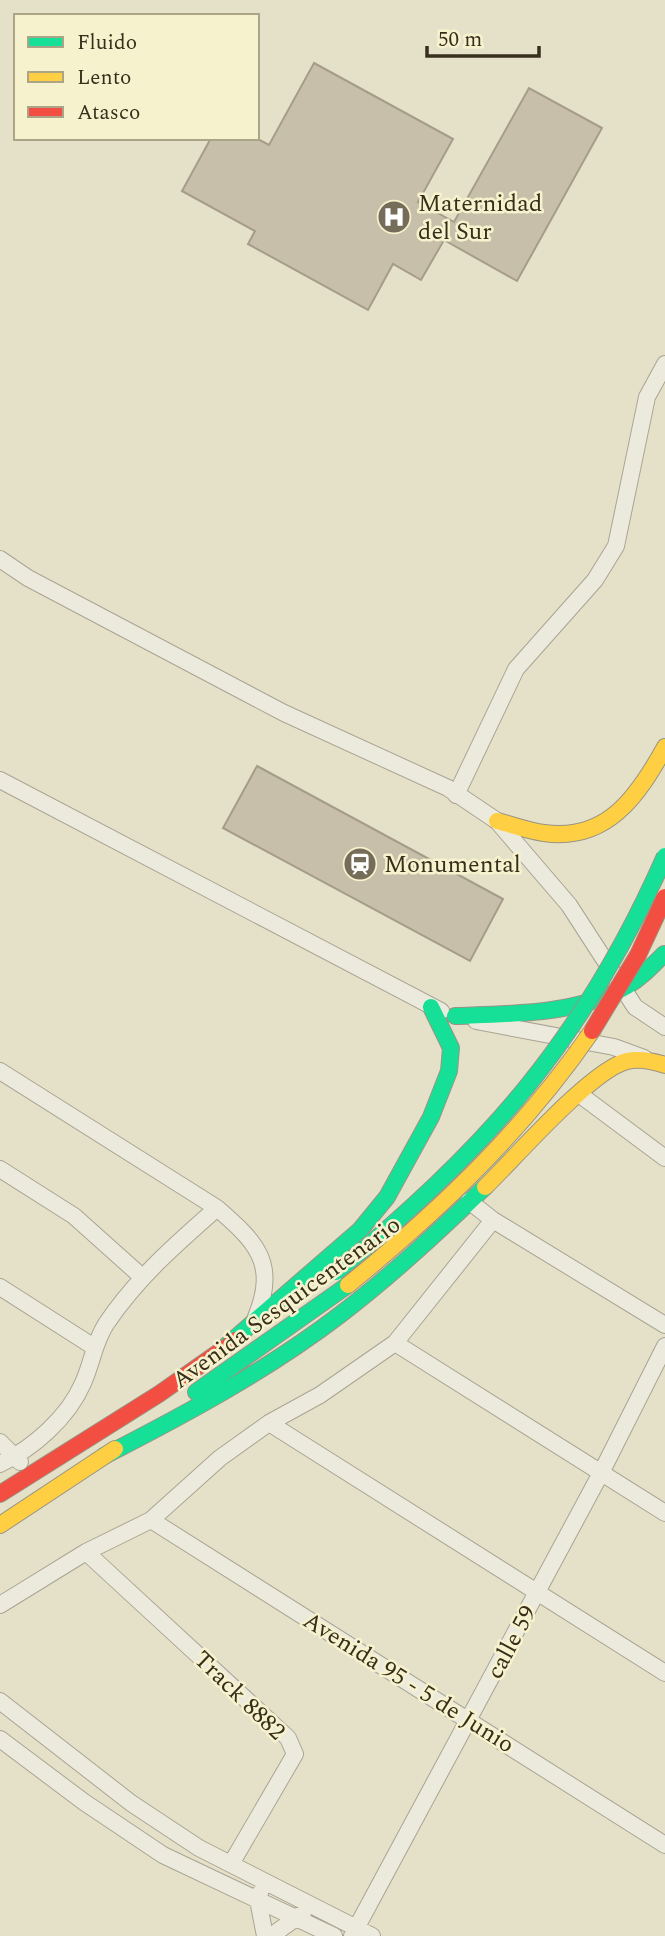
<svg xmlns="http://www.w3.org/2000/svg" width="665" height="1936" font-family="Spectral,serif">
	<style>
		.building { fill: #c8bfaa; stroke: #a59c89; stroke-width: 2 }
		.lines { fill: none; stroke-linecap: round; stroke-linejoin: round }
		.street-casing { stroke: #a9a493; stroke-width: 18 }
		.fast-casing { stroke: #999483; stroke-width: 18 }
		.slow-casing { stroke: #999483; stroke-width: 18 }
		.jam-casing { stroke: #999483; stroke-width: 18 }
		.street { stroke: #eceadc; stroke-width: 16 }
		.fast { stroke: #16e098; stroke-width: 16 }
		.slow { stroke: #ffcf43; stroke-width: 16 }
		.jam { stroke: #f24e42; stroke-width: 16 }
		.fast-bridge-casing { stroke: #999483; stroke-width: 18; stroke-linecap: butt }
		.slow-bridge-casing { stroke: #999483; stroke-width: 18; stroke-linecap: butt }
		.jam-bridge-casing { stroke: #999483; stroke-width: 18; stroke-linecap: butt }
		.fast-bridge { stroke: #16e098; stroke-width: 16 }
		.slow-bridge { stroke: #ffcf43; stroke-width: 16 }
		.jam-bridge { stroke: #f24e42; stroke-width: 16 }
		.labels { text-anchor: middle; stroke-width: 5; stroke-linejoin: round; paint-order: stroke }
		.poi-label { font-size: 24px; fill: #382e1c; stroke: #f7f2ce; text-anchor: start }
		.street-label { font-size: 24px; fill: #382e1c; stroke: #f7f2ce }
	</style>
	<rect width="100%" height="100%" fill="#e5e1c9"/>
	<!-- building -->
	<path class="building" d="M314,63L453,139L418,202L454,222L529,88L602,128L517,281L444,240L421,280L393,264L368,310L248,244L255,231L182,191L211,138H256L269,145Z
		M257,766L503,899L470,961L223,828Z"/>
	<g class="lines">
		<defs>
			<path id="street" d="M0,559L28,578L284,713L448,788L497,821L569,905L635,1007L665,1027
				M0,780L441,1011
				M456,795L516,669L595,580L616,546L647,397L665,364
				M476,1021L614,1047L644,1058
				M0,1071L217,1208C256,1242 278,1263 256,1317
				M579,1094L665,1158
				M0,1169L74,1216L141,1276
				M469,1201L493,1220L665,1325
				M0,1287L94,1347
				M395,1343L665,1513
				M269,1423L665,1673
				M0,1442L20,1462
				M0,1464C33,1448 68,1418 83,1383C92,1363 94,1343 106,1324C137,1278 176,1244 217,1208
				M151,1520L665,1845
				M86,1552L288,1738L295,1754L231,1864
				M0,1605L86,1552L151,1520L220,1458L269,1423L320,1395L395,1343L493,1220
				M0,1701L131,1803L199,1848L372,1936
				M0,1739L84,1802L163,1855L334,1936
				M260,1893L258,1900L265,1936
				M271,1936L303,1913
				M352,1936L601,1473L665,1346"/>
			<path id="fast" d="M455,1016C510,1014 577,1015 627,986C641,978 652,966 664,954
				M225,1347L360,1230L387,1197L431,1117L449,1071L451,1048L431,1007
				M196,1392L348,1285
				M104,1456C186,1414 268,1370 341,1314C392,1275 439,1231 485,1187"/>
			<path id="slow" d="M497,821C513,825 528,831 544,833C607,842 638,796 665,747
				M485,1187C515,1158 591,1070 627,1061C640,1058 653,1061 665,1065
				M0,1525L115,1449"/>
			<path id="jam" d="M0,1494L159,1394L236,1340"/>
		</defs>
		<!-- street casing -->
		<use href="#street" class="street-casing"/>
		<!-- fast casing -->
		<use href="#fast" class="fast-casing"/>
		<!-- slow casing -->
		<use href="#slow" class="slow-casing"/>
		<!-- jam casing -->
		<use href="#jam" class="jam-casing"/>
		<!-- street -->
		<use href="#street" class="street"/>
		<!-- fast -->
		<use href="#fast" class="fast"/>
		<!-- slow -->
		<use href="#slow" class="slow"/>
		<!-- jam -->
		<use href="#jam" class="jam"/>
		<defs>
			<path id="fast-bridge" d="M336,1272C488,1149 586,1036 665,856"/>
			<path id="slow-bridge" d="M348,1285C440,1210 524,1130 592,1031"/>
			<path id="jam-bridge" d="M592,1031L638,955L665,897"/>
		</defs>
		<!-- fast-bridge casing -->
		<use href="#fast-bridge" class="fast-bridge-casing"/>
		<!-- slow-bridge casing -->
		<use href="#slow-bridge" class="slow-bridge-casing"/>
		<!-- jam-bridge casing -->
		<use href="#jam-bridge" class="jam-bridge-casing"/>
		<!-- fast-bridge -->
		<use href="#fast-bridge" class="fast-bridge"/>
		<!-- slow-bridge -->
		<use href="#slow-bridge" class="slow-bridge"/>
		<!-- jam-bridge -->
		<use href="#jam-bridge" class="jam-bridge"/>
	</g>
	<!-- icons -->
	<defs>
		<symbol id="hospital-disc" viewBox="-11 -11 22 22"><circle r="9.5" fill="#756d59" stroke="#f7f2ce"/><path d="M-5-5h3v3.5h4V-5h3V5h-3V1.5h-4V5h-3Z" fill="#fff"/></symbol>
		<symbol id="station-disc" viewBox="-11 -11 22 22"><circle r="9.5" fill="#756d59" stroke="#f7f2ce"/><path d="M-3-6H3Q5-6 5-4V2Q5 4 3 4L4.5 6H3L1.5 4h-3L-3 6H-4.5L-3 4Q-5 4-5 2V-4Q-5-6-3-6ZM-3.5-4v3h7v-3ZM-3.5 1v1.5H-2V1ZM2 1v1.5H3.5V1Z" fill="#fff"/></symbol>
	</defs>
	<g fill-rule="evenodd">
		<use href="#hospital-disc" x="375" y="198" width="38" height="38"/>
		<use href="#station-disc" x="341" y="845" width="38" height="38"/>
	</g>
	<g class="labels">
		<!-- poi labels -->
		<g class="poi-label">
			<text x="418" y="211">Maternidad<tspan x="418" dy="28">del Sur</tspan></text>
			<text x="384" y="872">Monumental</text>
		</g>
		<!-- street labels -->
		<g class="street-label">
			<text transform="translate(286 1302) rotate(-36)" y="8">Avenida Sesquicentenario</text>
			<text transform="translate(511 1642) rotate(-62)" y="8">calle 59</text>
			<text transform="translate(409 1682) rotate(32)" y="8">Avenida 95 - 5 de Junio</text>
			<text transform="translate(240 1695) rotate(44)" y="8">Track 8882</text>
		</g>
	</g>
	<!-- legend -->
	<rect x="14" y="14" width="245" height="126" fill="#f7f2ce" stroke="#aba487" stroke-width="2"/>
	<rect x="28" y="37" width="35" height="10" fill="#16e098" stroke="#aba487" stroke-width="2"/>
	<text x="77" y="49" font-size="21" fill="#382e1c">Fluido</text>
	<rect x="28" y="72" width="35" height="10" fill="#ffcf43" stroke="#aba487" stroke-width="2"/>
	<text x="77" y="84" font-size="21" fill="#382e1c">Lento</text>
	<rect x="28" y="107" width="35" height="10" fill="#f24e42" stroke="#aba487" stroke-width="2"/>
	<text x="77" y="119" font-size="21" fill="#382e1c">Atasco</text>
	<!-- scale -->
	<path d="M427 46v10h112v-10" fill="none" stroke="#382e1c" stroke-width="3.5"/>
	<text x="438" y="46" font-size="21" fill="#382e1c" stroke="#f7f2ce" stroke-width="5" paint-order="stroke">50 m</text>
</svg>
